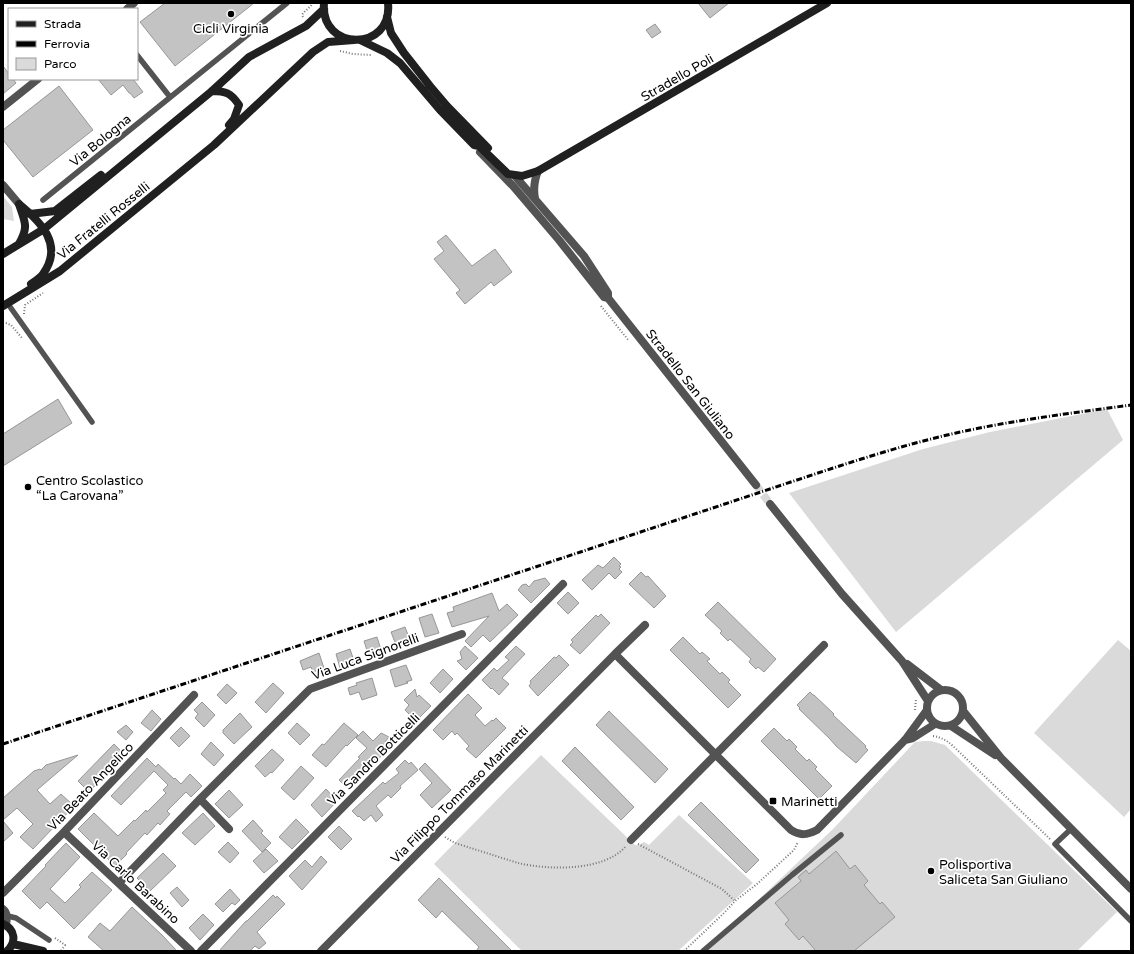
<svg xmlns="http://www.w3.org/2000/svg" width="1134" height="954" font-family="'Varela Round',sans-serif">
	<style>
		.green { fill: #dadada }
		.building { fill: #c3c3c3; stroke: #979797 }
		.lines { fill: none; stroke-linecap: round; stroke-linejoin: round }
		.street-tunnel { stroke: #d9d9d9; stroke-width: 8; stroke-dasharray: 8 4; stroke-linecap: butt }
		.path { stroke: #757575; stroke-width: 2; stroke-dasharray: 1 2; stroke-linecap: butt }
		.lane { stroke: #535353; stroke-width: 5.5 }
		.street { stroke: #535353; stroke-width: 8 }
		.secondary { stroke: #202020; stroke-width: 8 }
		.rail { stroke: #000; stroke-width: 3; stroke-dasharray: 6 2 1 2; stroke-linecap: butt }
		.poi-dot { fill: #000; stroke: #fff; stroke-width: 1.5 }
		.labels { text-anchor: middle; stroke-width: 3.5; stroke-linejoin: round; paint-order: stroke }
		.poi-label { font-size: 13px; fill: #000; stroke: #fff; text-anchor: start }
		.street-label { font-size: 13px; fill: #000; stroke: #fff }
	</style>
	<rect width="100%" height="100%" fill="#fff"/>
	<!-- green -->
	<path class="green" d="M3,196L12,207L14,221L3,219Z
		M1107,409L1123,440L896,632L789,493L923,449L990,432Z
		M1118,640L1131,651V809L1124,817L1034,733Z
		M924,741H931L945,745L1117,912L1077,951H704L833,829L915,742Z
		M541,755L635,845H638L644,842L649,845L679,815L753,883L678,951H522L434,864Z"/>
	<!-- building -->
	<path class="building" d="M165,3H254L175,66L140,22Z
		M698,3H729L710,18Z
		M655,24L661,32L652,38L646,30Z
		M3,66L9,74V79H13L16,83L3,94Z
		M98,79H133L143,92L134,98L130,93H129L123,85L111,95Z
		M59,86L93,130L33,177L3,140V130Z
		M446,235L472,266L495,249L512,272L494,286L491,282L465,304L456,293L460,290L434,259L444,251L437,242Z
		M58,399L72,423L3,466V434Z
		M614,557L621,564L619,566L621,567L619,569L622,572L615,579L609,573L592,590L582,580L598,565L603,568Z
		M641,572L646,577L648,576L666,596L654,608L629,584Z
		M545,578L550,584L531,603L518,590L522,585L526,584L529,587L534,581Z
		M568,592L579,603L568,614L557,603Z
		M492,593L499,611L507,604L518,615L490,642L483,635L471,647L465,641L489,616L452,627L447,613L454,611L453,607Z
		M718,602L776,659L764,672L758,667L756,669L749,662L751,659L730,639L728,641L720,633L722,631L705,615Z
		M432,614L439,633L425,637L419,618Z
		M601,614L610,623L580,654L570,645L573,642L571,640L596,615L598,617Z
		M405,627L410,640L396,645L391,632Z
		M377,637L382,653L369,657L364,641Z
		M683,637L700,654L702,652L710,659L707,661L720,674L722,672L730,680L728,682L741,695L728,708L670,650Z
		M465,646L478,658L466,670L457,661L462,659L460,652Z
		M516,646L525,654L502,678L509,684L499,695L492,688L491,689L482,680L494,668L497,671L509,660L505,657Z
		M350,649L355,664L340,668L336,654Z
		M319,653L324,668L313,672L311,667L303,670L300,661Z
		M559,655L569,665L538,696L529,686L531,683L530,681L554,657L556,658Z
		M406,665L412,680L406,682L408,683L395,687L390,670Z
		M443,669L453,679L440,693L430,683Z
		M372,678L377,695L362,700L359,692L350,695L348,688L357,685L356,683Z
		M273,683L284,693L266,713L255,702Z
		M227,684L237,693L226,704L217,695Z
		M415,689L417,697L419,695L431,706L416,721L405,710L409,705L404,700Z
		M810,692L813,695H814L834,714L833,715L866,746L865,747L868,750L856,763L836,746L829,738L799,709L800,708L797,705Z
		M468,694L482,708L475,715L485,726L492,720L493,721L496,718L506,728L476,758L466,749L469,746L457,733L455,735L452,731L443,740L433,730Z
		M202,702L215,715L204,727L195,718L198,714L194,710Z
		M152,710L161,719L151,731L141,723Z
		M609,711L668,769L655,783L596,725Z
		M240,713L252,727L234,744L223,733V730Z
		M297,723L310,735L300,745L288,733Z
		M344,723L358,735L347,746L346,745L326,767L312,755L322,744L324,745Z
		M126,725L133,732L126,740L117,732Z
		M181,727L190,736L179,747L170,738Z
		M774,728L787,741L789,739L797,747L795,749L807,761L809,759L817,767L815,769L832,786L819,799L761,741Z
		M363,731L373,741L381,733L389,737L385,742L392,745L349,789L339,780L360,758L358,757L367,748L356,738Z
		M211,742L224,755L214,766L201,754Z
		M114,744L125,755L89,792L78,781Z
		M575,747L634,807L621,820L562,761Z
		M272,749L284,760L272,773L271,772L265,777L255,766Z
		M78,755L37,790L50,804L61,794L74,806L33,849L20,837L33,824L17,808L3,820V798L34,771L40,769L41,770L46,765Z
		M147,758L156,767L158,764L174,779L175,778L181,784L190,774L202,786L191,797L186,792L167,811L170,814L160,825L158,823L147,835L145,833L126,853L127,854L115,866L78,829L94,813L118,836L134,820L135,821L146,810L147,812L166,793L163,790L168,785L154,771L121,805L111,796Z
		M405,760L409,764L411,762L418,770L400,786L401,788L391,798L388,795L376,806L383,815L376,822L371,815L364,821L359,816L358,817L352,811L383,782L385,784L399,773L396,769Z
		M425,763L451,790L432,808L420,795L432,783L419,769Z
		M301,766L314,778L294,800L281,788Z
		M326,789L337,801L322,817L311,805Z
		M229,790L243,805L229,818L215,804Z
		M701,802L759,860L746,873L688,815Z
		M203,813L215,826L195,845L182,833Z
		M296,819L309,832L292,849L279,837Z
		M253,820L263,831L261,833L271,843L262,852L242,831Z
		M3,821L13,833L3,842Z
		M339,826L352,839L341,850L328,837Z
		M228,842L239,853L230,863L218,852Z
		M66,843L80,857L50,889L65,903L81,887L79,885L92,872L112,890L74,929L47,902L40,909L22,891L46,866L45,865Z
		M266,849L278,861L264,873L253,861Z
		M836,851L850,869L855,865L868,881L864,885L880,904L882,902L895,917L854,951H816L803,936L799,940L785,924L789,920L775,903L801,881L798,877L806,870L809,874Z
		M163,853L176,866L150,891L137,878Z
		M321,856L327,862L302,890L289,876L305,860L312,867Z
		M439,878L512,951H476L479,947L442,911L436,918L418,900Z
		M177,887L189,900L182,907L170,893Z
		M230,889L240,900L235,905L232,903L223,912L215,904Z
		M273,895L276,898L277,896L285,904L257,932L266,943L259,949L255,946L250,951H219L246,921H247Z
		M132,907L162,935L177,951H104L88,937L100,923L110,931Z
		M203,914L214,925L200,940L189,928Z"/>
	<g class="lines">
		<!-- street-tunnel -->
		<path class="street-tunnel" d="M756,485L770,504"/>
		<!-- path -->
		<path class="path" d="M303,17L302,15C305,10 310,8 313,3
			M340,51L353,54L371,55
			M601,306L629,341
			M24,314L25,305L43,293
			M3,322L11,325L22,338
			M915,710L916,699
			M933,736C941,737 946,740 953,746L1050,839
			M445,837L455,843L518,863C548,870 604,872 626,846
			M638,844L722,889L735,901
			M55,938L65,945L61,951
			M684,951L724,913L735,901L757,884L794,850L798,842"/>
		<!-- lane -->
		<path class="lane" d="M137,55L170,97
			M43,200L287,3
			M8,304L92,422
			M1071,829L1055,844L1131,921
			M8,916L16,918L49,940
			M703,951L792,875L841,835"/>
		<!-- street -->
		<path class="street" d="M127,9L134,3
			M3,107L38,79
			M480,152L513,186L559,240L604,297L608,298L756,485
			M515,176L584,256L608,293V298
			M3,185L19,204
			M535,198C533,188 534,181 538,171
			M770,504L842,594L902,661L928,701
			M615,654L645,625
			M907,664L941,690
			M927 708a18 18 0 1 1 36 0a18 18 0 1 1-36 0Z
			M964,712L1001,758L1131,889
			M951,726L995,755
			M905,740L913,738L935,724
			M200,799L229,829
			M64,832L191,951
			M631,840L824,645
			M119,883L200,799L310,689L462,634
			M3,893L64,832L194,695
			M3,909C8,913 7,919 6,925
			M201,951L563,584
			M321,951L615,654L791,830C800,836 807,835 817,830L905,740L927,710"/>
		<!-- secondary -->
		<path class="secondary" d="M324,3C320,52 393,52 388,3
			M387,17L391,33L404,53L430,86L447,106L488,148
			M360,40L387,53L400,63L440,110L474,145L479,146L508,174L522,176L538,171L827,3
			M212,91C226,91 231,93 239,105L234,119L229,125
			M19,204C41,222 64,245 43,274C40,278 35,281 31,284
			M19,204C25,223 29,226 19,244
			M30,214L55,211L101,175
			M3,254L44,229L212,91L249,57L306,26L324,9
			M3,306L60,271L214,145L313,52L328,42L354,40
			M3,924C15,929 17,942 7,951
			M13,944L43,951"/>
		<!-- rail -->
		<path class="rail" d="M3,744L824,471C867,457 911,443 956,433C1014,420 1073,413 1131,405"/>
	</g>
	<!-- markers -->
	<g class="poi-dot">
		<circle cx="231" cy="14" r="4"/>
		<circle cx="28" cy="487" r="4"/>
		<rect x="769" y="797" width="8" height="8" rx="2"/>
		<circle cx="931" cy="871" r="4"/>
	</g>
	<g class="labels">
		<!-- poi labels -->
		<g class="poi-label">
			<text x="231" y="33" text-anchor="middle">Cicli Virginia</text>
			<text x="36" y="485">Centro Scolastico<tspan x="36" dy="15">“La Carovana”</tspan></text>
			<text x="781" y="806">Marinetti</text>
			<text x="939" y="869">Polisportiva<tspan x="939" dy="15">Saliceta San Giuliano</tspan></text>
		</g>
		<!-- street labels -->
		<g class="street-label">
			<text transform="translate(677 77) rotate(-30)" y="5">Stradello Poli</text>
			<text transform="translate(100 140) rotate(-39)" y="5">Via Bologna</text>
			<text transform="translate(103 220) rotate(-39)" y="5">Via Fratelli Rosselli</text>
			<text transform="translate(691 384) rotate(52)" y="5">Stradello San Giuliano</text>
			<text transform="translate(365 656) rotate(-20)" y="5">Via Luca Signorelli</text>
			<text transform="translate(373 759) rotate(-45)" y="5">Via Sandro Botticelli</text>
			<text transform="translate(90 786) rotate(-46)" y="5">Via Beato Angelico</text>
			<text transform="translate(459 794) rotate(-45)" y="5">Via Filippo Tommaso Marinetti</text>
			<text transform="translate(136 882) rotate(43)" y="5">Via Carlo Barabino</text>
		</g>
	</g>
	<!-- border -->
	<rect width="1134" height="954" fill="none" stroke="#000000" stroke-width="8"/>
	<!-- legend -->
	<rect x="8" y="8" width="130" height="72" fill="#ffffff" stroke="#999999"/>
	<rect x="16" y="21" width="20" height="6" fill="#202020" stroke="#999999"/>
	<text x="44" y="28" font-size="12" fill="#000000">Strada</text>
	<rect x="16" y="41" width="20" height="6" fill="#000000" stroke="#999999"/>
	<text x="44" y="48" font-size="12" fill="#000000">Ferrovia</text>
	<rect x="16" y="58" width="20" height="12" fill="#dadada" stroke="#999999"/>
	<text x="44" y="68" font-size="12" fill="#000000">Parco</text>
</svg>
